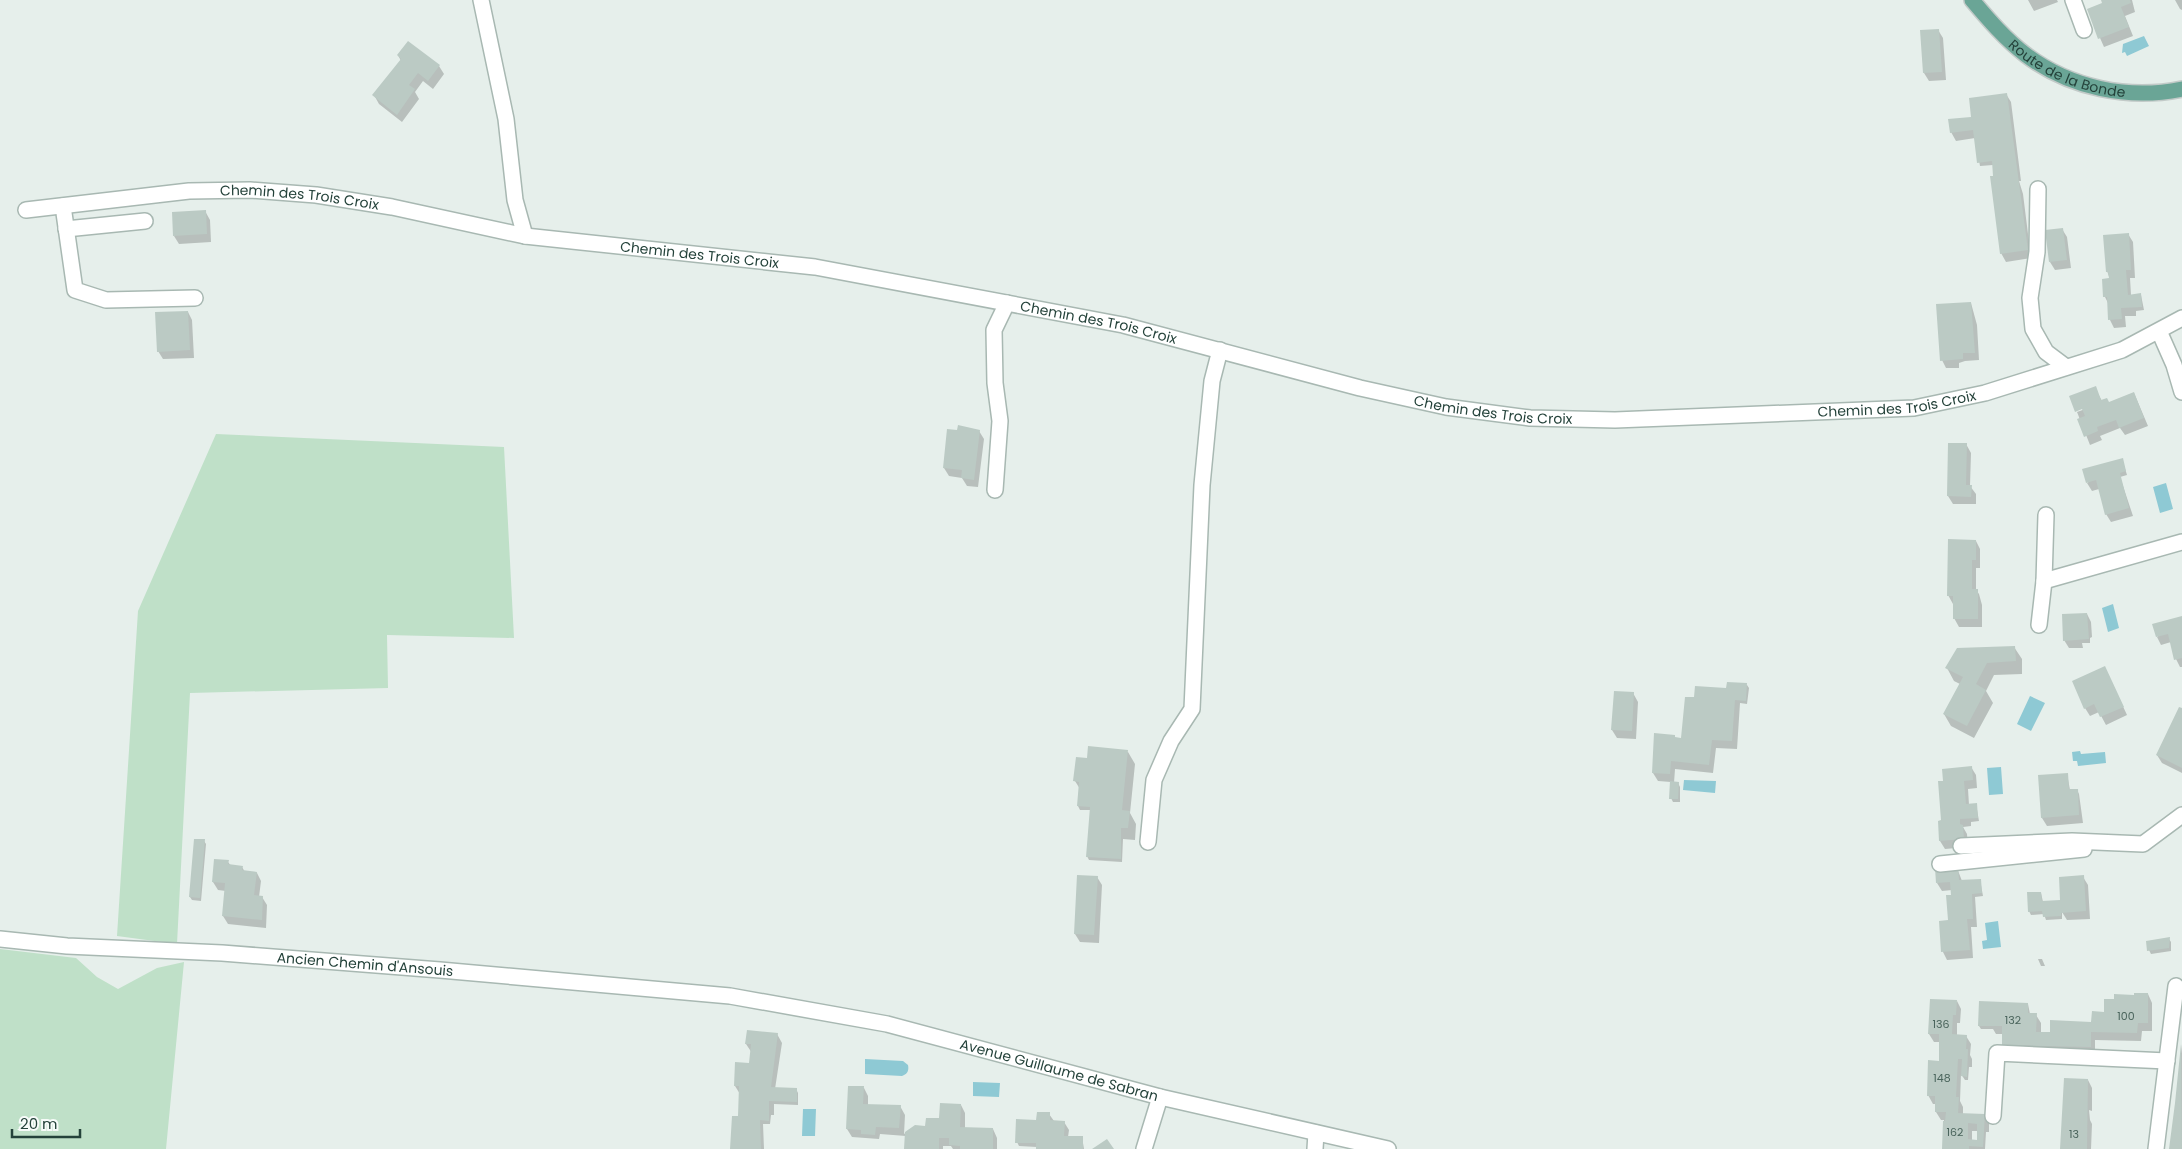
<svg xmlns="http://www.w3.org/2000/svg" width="2182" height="1149" font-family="Poppins,sans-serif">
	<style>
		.green { fill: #bfe0c8 }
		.water { fill: #8ec9d4 }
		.shadow { fill: #0003; fill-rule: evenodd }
		.building { fill: #bbcac4; fill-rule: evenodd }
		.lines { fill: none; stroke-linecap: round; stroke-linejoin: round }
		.minor-casing { stroke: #a8b8b2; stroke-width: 18 }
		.major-casing { stroke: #c2cac8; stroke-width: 18 }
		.minor { stroke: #fff; stroke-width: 15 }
		.major { stroke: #6aa596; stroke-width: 15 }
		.labels { text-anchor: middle; stroke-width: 4; stroke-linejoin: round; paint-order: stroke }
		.number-label { font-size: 11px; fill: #4a645c }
		.street-label { font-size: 14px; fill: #24423a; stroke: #f7fbf9 }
	</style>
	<rect width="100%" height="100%" fill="#e6efeb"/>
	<!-- green -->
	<path class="green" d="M216,434L504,447L514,638L387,635L388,688L190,693L177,944L117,936L138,611Z
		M0,949L76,958L97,977L118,989L157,968L184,962L166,1149H0Z"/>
	<!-- water -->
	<path class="water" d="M2144,36L2149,46L2127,56L2125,52L2122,53L2123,44Z
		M2166,483L2173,509L2160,513L2153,487Z
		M2113,604L2119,628L2108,632L2102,608Z
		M2030,696L2045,703L2031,731L2017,724Z
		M2080,751L2081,754L2105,752L2106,763L2078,766L2077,761H2073L2072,752Z
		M2001,767L2003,794L1989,795L1987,768Z
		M1684,780L1716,781L1715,793L1683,790Z
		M1998,921L2001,947L1983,949L1982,941L1987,940L1985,923Z
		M865,1059L903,1061L908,1065C909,1070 908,1074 902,1076L865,1074Z
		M973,1082L1000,1083L999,1097L973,1096Z
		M803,1109H816L815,1136H802Z"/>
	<!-- shadow -->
	<path class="shadow" d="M2028,0H2057L2058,2L2034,11Z
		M2102,0H2132L2135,12L2125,16L2133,36L2104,47L2093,22L2104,4Z
		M2175,0H2182V10L2180,9Z
		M1938,30L1943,38L1946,80L1929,81L1924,73L1922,31Z
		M398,55L439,66L444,74L433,89L423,81L415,92L419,99L402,122L379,104L374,95L401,61Z
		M2006,94L2011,102L2021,181H2019L2023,194L2031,258L2006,262L2001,253L1993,165L1980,166L1975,138L1956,141L1951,132Z
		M205,211L210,220L211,242L179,244L174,236Z
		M2062,229L2067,237L2071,268L2055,270L2050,262Z
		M2128,234L2133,242L2135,278H2130L2131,295H2141L2144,310L2136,311V316H2125L2126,327L2114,328L2110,320L2108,303L2105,297L2110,279L2107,271Z
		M1971,303L1977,325L1979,360L1965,361L1959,363V368H1946L1942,360Z
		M188,312L192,320L194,358L163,359L158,351Z
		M2095,388L2102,401L2109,403L2134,393L2148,426L2125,435L2120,428L2100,436L2102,440L2090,445L2077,412L2088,408Z
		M979,431L984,439L978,487L967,486L962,478L949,476L944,468Z
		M1966,444L1971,453L1970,486L1976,494V504H1953L1948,496Z
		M2122,459L2127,475L2120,477L2133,516L2111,522L2106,514L2099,489L2092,491L2087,483Z
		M1976,541L1980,549V568H1976V590L1979,594L1982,605V627H1959L1954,618L1953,604L1948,595Z
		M2087,614L2091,622L2092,637L2090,638V643H2082L2083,648H2069L2064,640Z
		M2182,617V667H2180L2176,659L2171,642L2161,645L2157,637Z
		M2014,647L2022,659V674L1994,675L1986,691L1993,703L1974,738L1951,726L1944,714L1960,684L1954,681L1947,668Z
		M1747,685L1749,688L1747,704L1740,703L1737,749L1716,748L1713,773L1675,769L1674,783H1678L1680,787V802H1673L1671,798V782L1658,781L1653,773L1683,739L1695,699Z
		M2114,687L2127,715L2106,725L2099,712L2090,716L2085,708Z
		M1615,692L1633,693L1638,702L1636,739L1617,738L1612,730Z
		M2182,710V773L2162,763L2157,755Z
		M1128,752L1135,764L1130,813L1136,824L1135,840L1123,839L1122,862L1089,860L1087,856L1091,810H1080L1078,806L1080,789L1075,781L1089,759Z
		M1971,767L1976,775L1977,788L1968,789L1969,805L1976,804L1979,821L1971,822V826L1963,827L1967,834L1968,847L1945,849L1940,841L1944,783Z
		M2067,774L2070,790H2077L2079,794L2083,823L2047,826L2042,818L2039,776Z
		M204,841L206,844L201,901L192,900L190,897Z
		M228,862L231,866L242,867L245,872L257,873L261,881L259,897H262L267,905L266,928L228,924L223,916L226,891L218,890L213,882Z
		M1957,868L1962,881L1980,880L1983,896L1975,897L1977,927H1971L1973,958L1947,960L1943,952L1940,922L1950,921L1952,890L1942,891L1937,883Z
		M1097,877L1102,885L1099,943L1080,942L1075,934Z
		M2083,877L2088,885L2090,919L2067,920L2062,912V919L2046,920L2044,914L2031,915L2029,911L2041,893L2043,902L2061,901Z
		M2169,939L2171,942V951L2151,954L2149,950Z
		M2038,959H2042L2045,966H2041Z
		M2148,994L2152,1003V1031H2142L2141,1041L2095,1040V1055L2008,1053L2003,1045V1034H1996L1993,1029H1981L1979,1026L2028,1004L2030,1014L2036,1015L2041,1023V1033H2051L2093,1023L2105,1013L2133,996Z
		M1957,1001L1961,1009L1960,1023H1957V1036H1966L1971,1044L1970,1055L1972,1059V1067H1969L1968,1080H1965L1961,1074L1960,1101L1963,1107V1114L1985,1115L1989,1123V1132H1986L1985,1149H1944V1120H1941L1936,1112V1104H1933L1928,1095L1941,1062V1042H1934L1929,1034ZM1972,1131H1978V1141H1972Z
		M777,1034L782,1043L775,1089H796L798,1093V1105L774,1104V1115H771L770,1124H763L764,1149H731L739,1118L740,1094L735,1086L750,1064L752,1053L746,1044Z
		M2182,1044V1149H2171L2180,1063Z
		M2088,1080L2092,1088V1111L2089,1110L2090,1120L2092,1124L2091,1149H2061Z
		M849,1087L864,1088L868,1096V1105L900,1106L905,1115L904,1134L916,1126L925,1127L941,1120L961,1105L965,1113V1128L993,1129L997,1138V1149H953L951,1146H943V1149H905L906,1136L880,1134L879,1139L852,1137L847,1129Z
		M1049,1114L1054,1121L1064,1122L1069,1130L1068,1137H1082L1084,1149H1037V1147L1019,1146L1017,1142L1035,1121Z"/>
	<!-- building -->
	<path class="building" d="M2101,0H2130L2131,3L2121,7L2129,27L2098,39L2087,9L2102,3Z
		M1939,29L1942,72L1923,73L1920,30Z
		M408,41L440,65L428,81L418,73L409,85L415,89L397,115L372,95L401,59L397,55Z
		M2007,93L2028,250L2000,254L1990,176H1993L1992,161L1977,163L1973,130L1950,133L1948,119L1971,117L1969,98Z
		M206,210L207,234L173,236L172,212Z
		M2063,228L2067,260L2049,262L2045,230Z
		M2129,233L2131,270H2126L2128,295L2141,293L2142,307L2121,308L2122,319L2108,320L2107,297H2103L2102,279L2109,278L2108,272H2106L2103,235Z
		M1971,302L1975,353H1963V359L1940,361L1936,304Z
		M188,311L190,350L157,352L155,312Z
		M2096,386L2101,400L2107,398L2109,402L2134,392L2144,418L2119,428L2116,420L2097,427L2098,431L2084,437L2077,419L2085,416L2082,409L2075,412L2069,396Z
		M958,425L980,430L974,480L961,478L962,470L943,468L947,429L957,430Z
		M1948,443H1967L1966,485H1972L1971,497L1947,496Z
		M2123,458L2126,471L2120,473L2129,508L2105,515L2096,480L2086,483L2082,469Z
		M1948,539L1976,540V560H1972V589H1978V619H1953V596H1947Z
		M2087,613L2089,639L2063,641L2062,614Z
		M2182,616V658L2174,660L2168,634L2156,637L2152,624Z
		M2015,646L2016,661L1987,663L1976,684L1986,690L1967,726L1943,714L1963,677L1945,668L1957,648Z
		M2105,666L2124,707L2100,717L2094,704L2084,709L2072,681Z
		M1727,682L1747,683L1746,701L1735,700L1732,741L1712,740L1709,765L1671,761L1670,774L1652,773L1654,733L1675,735V737L1681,738L1685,697H1694L1695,686L1726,688Z
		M1614,691L1634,692L1632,731L1611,730Z
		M2179,707L2182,708V768L2156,755Z
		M1088,746L1128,750L1122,810L1130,811L1128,828H1121V859L1086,857L1090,807L1077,806L1079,782L1073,781L1076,757L1087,758Z
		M1972,766L1973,780L1964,781L1966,804L1977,803L1978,818L1960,819V824L1963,825L1964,839L1939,841L1938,821L1941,820L1938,781H1943L1942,769Z
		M2068,773L2069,789H2078L2079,815L2041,818L2038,775Z
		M1670,781L1679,782L1678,799H1669Z
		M194,839H205L200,898L189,897Z
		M214,859L229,860L228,864L243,866L242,870L257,872L254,895L263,896L262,920L222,916L225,883L212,882Z
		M1958,867L1959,880L1981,879L1982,893L1972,894L1973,919H1967L1970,950L1941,952L1939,921L1948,920L1946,895H1951L1950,882L1936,883L1935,868Z
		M1077,875L1098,876L1094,935L1074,934Z
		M2084,875L2086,911L2061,913V916L2043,917L2042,911L2028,912L2027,892H2041L2042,901L2060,900L2059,877Z
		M2170,937L2169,948L2147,951L2146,941Z
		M2134,993H2148V1023H2138L2137,1033L2091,1032V1047L2002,1045V1026H1978L1979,1001L2028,1003V1013H2037L2036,1032H2050V1020L2091,1022L2092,1011L2104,1012V999H2114V994L2134,995Z
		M1930,999L1957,1000L1956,1015H1953L1952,1034L1967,1035L1966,1049H1968L1967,1077L1961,1076L1962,1059H1958L1956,1097H1959L1958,1113L1985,1114L1983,1147L1969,1146V1149H1942L1943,1121H1945L1946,1112H1935V1096H1927L1928,1060L1939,1061V1034H1928ZM1968,1123L1977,1124V1140L1968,1139Z
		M747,1030L778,1033L771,1087L797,1088V1102L769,1101V1121L760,1120L761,1149H730L732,1116H738L739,1086H734L735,1062L749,1063L751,1044H745Z
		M2181,1044L2182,1149H2169L2175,1103Z
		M2064,1078L2088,1079L2087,1149H2060Z
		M848,1086H864L863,1104L901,1105L899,1128L876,1127L875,1135L861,1134V1130L846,1129Z
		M940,1103L961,1104L960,1127L993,1128V1149H960V1146L949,1145V1138H939V1149H904L905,1132L915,1125L925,1126L926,1118H939Z
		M1037,1112H1050V1120L1065,1121L1064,1136H1083V1149H1036V1143H1015L1016,1119L1036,1120Z
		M1107,1139L1114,1149H1092Z"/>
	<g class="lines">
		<defs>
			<g id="minor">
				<path d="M481,0L506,119L515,200L525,236"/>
				<path d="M2073,0L2084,30"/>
				<path d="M2038,189L2037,252L2030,298L2033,329L2046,352L2066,367"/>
				<path d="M63,206L75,290L106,300L195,298"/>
				<path id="s1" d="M26,210L189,191L250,190L316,195L392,207L525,236L815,267L1123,325L1360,388L1446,407L1530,418L1615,420L1914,408L1985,393L2122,350L2182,318"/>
				<path d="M66,229L145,221"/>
				<path d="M2159,331L2174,365L2182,392"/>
				<path d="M995,490L1000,421L995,383L994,330L1007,303"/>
				<path d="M2044,581L2182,542"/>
				<path d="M2039,625L2044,581L2046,515"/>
				<path d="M1148,842L1154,780L1171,741L1192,709L1202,485L1212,381L1220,350"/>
				<path d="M1961,846L2072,841L2143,844L2182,815"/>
				<path d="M1940,864L2084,849"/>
				<path id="s2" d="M0,939L67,946L222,953L440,970L730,996L887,1024L1160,1097L1388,1149"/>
				<path d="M1993,1116L1997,1053L2167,1061"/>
				<path d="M1144,1149L1160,1097"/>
				<path d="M1315,1149L1316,1133"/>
				<path d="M2156,1149L2176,986"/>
			</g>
			<g id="major">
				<path id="s3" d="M1972,0C1988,19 2005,39 2026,55C2070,88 2128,100 2182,89"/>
			</g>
		</defs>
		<!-- minor casing -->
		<use href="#minor" class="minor-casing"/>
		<!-- major casing -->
		<use href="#major" class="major-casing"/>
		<!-- minor -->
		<use href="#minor" class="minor"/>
		<!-- major -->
		<use href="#major" class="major"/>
	</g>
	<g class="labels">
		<!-- number labels -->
		<g class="number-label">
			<text x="2126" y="1020">100</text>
			<text x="2013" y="1024">132</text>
			<text x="1941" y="1028">136</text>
			<text x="1942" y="1082">148</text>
			<text x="1955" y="1136">162</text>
			<text x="2074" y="1138">13</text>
		</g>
		<!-- street labels -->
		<g class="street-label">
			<text dy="5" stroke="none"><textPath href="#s3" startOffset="121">Route de la Bonde</textPath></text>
			<text dy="5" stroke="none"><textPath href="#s1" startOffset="275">Chemin des Trois Croix</textPath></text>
			<text dy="5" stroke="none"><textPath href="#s1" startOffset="680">Chemin des Trois Croix</textPath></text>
			<text dy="5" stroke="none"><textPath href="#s1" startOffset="1085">Chemin des Trois Croix</textPath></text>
			<text dy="5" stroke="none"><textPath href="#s1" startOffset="1895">Chemin des Trois Croix</textPath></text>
			<text dy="5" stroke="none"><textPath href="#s1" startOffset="1490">Chemin des Trois Croix</textPath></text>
			<text dy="5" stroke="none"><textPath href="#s2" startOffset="366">Ancien Chemin d'Ansouis</textPath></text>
			<text dy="5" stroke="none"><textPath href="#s2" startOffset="1070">Avenue Guillaume de Sabran</textPath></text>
		</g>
	</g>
	<!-- scale -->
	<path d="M12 1129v8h68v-8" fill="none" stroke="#24423a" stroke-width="2.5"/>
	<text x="20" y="1129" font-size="15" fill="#24423a" stroke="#f7fbf9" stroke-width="4" paint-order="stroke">20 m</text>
</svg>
